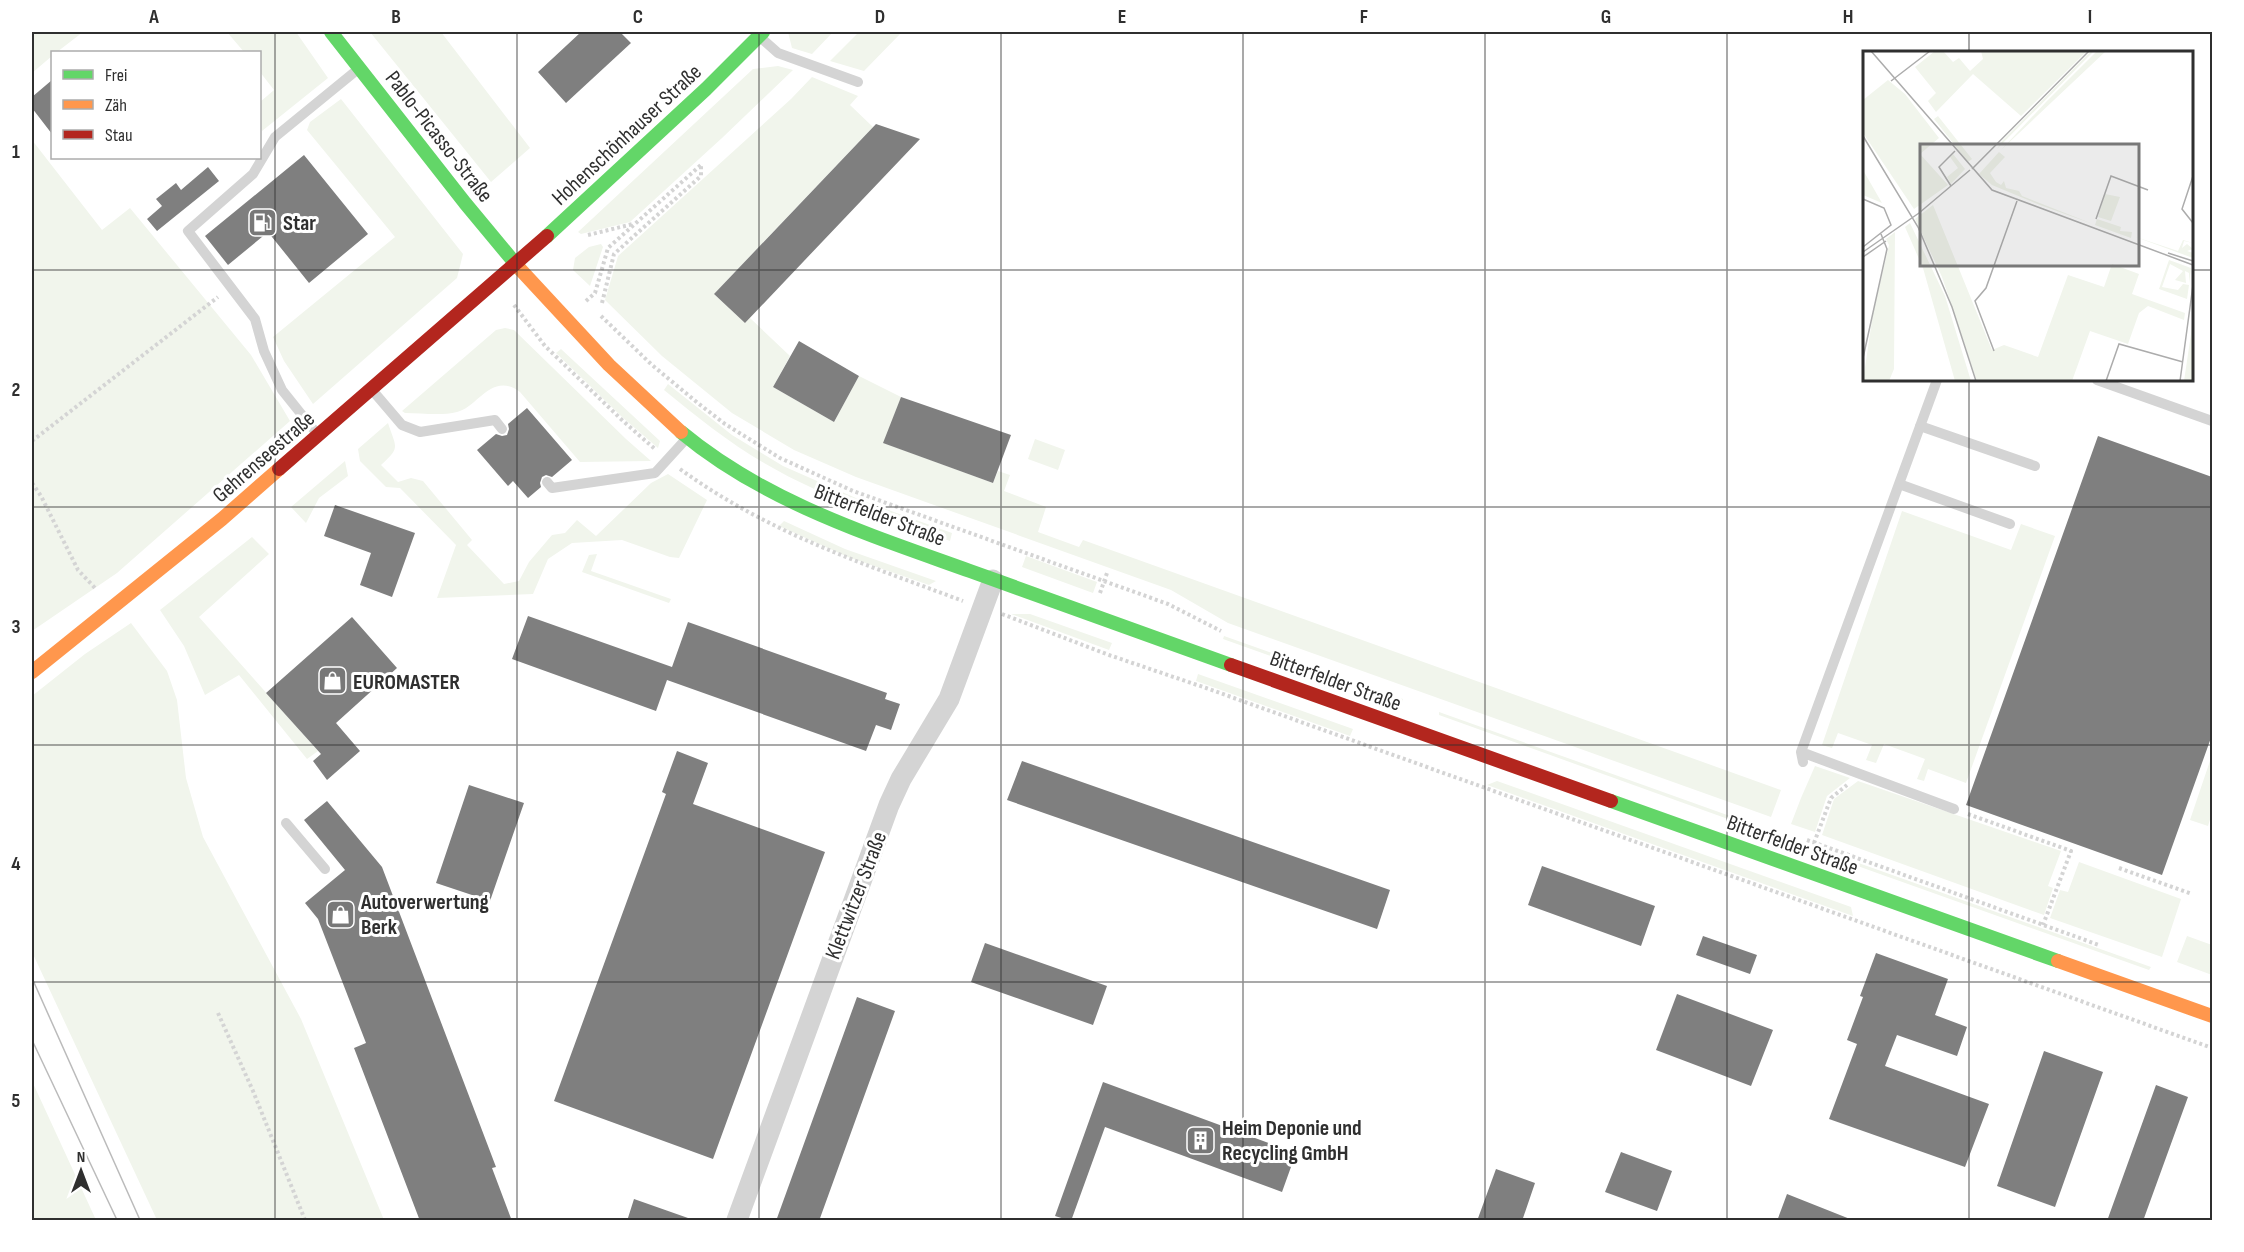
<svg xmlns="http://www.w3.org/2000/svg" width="2244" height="1252" font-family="'Sofia Sans Condensed',sans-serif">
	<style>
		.green { fill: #f1f5ec }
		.building { fill: #7f7f7f }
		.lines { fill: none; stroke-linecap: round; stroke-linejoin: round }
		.path { stroke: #d4d4d4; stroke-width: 4; stroke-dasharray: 3 3; stroke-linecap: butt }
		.lane { stroke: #d4d4d4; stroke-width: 10 }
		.street { stroke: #d4d4d4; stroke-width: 21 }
		.fast { stroke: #63d668; stroke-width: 14 }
		.slow { stroke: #ff974d; stroke-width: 14 }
		.jam { stroke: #b3261e; stroke-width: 14 }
		.tram { stroke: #bbb; stroke-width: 1.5 }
		.grid { fill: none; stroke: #2f2f2f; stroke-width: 1.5; stroke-opacity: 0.55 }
		.labels { text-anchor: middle; stroke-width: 6; stroke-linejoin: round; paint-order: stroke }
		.street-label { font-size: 22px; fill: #2f2f2f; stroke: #fff }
		.poi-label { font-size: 22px; font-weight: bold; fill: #2f2f2f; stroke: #fff; text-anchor: start }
		.inset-road { fill: none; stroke: #acacac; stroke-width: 1.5 }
		.view { fill: #787878; fill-opacity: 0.15; stroke: #787878; stroke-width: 3 }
		.inset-edge { fill: none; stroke: #2f2f2f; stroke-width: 3 }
		.neatline { fill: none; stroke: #2f2f2f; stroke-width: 2 }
		.grid-label { font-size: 20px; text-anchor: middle; font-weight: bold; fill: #2f2f2f }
	</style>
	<rect width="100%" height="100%" fill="#fff"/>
	<!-- green -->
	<path class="green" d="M32,32H83L57,52H52V56L32,73Z
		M227,32H296L328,78L262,131L260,127V102L274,90L260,72V52H244Z
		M370,32H441L530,148L491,182Z
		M788,32H833L812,54L792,48Z
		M859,32H902L864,71L830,61Z
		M778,66L793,70L722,138L630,222L581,234L578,232L753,69Z
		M812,77L858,96L850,105L873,127L714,294L745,323L750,318L790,356L773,387L834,422L859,376L901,397L884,443L993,483L998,471L1010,475L1004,491L1046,507L1038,532L1079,547L1083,540L1781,790L1771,817L1228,623L1171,590L856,477L794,450L732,413L662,356L605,300L618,256L791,99Z
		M341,99L463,254L457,278L313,404L284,361L273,337L395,237L307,130L310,122Z
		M32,140L102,230L130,208L251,355L290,421L117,573L32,631Z
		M601,244L603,247L590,286L573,270L575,258L589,247Z
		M505,328L514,330L626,439L651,461L580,462L520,392C492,371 478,407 457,412C442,416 421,413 405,413L402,411L496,330Z
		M561,349L660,441L658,448L622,417L556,353Z
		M668,384L732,435L783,466L858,499L952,533L950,541C886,518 822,497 764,463C728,442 696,416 664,390Z
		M388,423C396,448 401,447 381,465L398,482L411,478L423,481L472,540L467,545L504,584L519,581L529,562L552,535L565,533L577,520L596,536L651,483L668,474L707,500L679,558L670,557L622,540L572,543L548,559L533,594L437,598L456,545L400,488L386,487L360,461L358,449Z
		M1035,439L1065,450L1058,470L1028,459Z
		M345,461L348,476L319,498L306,523L291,507Z
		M1902,511L2011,550L2021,524L2055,536L1966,783L1928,769L1924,781L1917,779L1925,759L1884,744L1876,763L1866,760L1872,745L1838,733L1832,748L1822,745Z
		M784,521L845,549L936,581L929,585L848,557L779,526Z
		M252,537L269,554L199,617L318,751L307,759L239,675L205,695L184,646L160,610Z
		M597,554L591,571L671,599L669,603L582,572L589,555Z
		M1026,556L1097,582L1093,593L1022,567Z
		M1011,614H1030L1112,643L1109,650Z
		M131,623L167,671L177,700L186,778L203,837L301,1019L384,1220H157L32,952V696L85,654Z
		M1224,636L1403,699L1402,703L1223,639Z
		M1198,674L1353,729L1350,736L1196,681Z
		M1439,712L1758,826L1753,828L1439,715Z
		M2212,755V813L2208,826L2190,820Z
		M1815,766L1850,778L1827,796L1815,832L1791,824L1801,798Z
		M1497,781L1851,907L1853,916L1487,785Z
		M1858,781L2061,851L2048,886L2053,888L2044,915L1822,835L1834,799Z
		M1794,840L2151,967L2149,970L1796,844Z
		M2079,862L2181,899L2162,957L2050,918L2060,890L2068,892Z
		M2187,936L2212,945V975L2177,962Z
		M32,1081L96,1220H32Z"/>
	<!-- building -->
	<path class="building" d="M581,32H620L631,43L566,103L538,72Z
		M52,80V134L32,108V97Z
		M876,124L920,139L745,323L714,294Z
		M304,155L368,234L309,283L268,232L228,265L205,236Z
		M208,167L219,181L157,231L147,219L162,206L156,199L176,183L181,190Z
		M799,341L859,376L834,422L773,387Z
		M901,397L1011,435L993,483L883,443Z
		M527,408L572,460L552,477L546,475L542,477L540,483L541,487L528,498L513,481L508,486L477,450L496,434L502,436L507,435L509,429L508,424Z
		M2098,436L2212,477V735L2162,875L1966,805Z
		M335,505L415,533L392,597L360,585L371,553L324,536Z
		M528,616L672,667L688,622L887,693L885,699L900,704L891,730L876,725L866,751L667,680L656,711L512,659Z
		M352,617L397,668L336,723L360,751L327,780L313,761L321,754L266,693Z
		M677,751L708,763L693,804L825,852L713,1159L554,1101L666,794L662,792Z
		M1022,761L1390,890L1377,929L1007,800Z
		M469,785L524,803L490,901L436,883Z
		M327,801L382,867L496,1167L492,1168L512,1221H420L354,1048L366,1043L318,919L305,903L345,870L304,820Z
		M1542,866L1655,906L1641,946L1528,905Z
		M1703,936L1757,955L1750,974L1696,955Z
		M985,943L1107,986L1093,1025L971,982Z
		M1876,953L1948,979L1935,1015L1967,1027L1957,1056L1897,1035L1885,1066L1989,1104L1965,1167L1829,1119L1857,1044L1847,1040L1863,997L1860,996Z
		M1677,994L1773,1030L1751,1086L1656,1050Z
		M857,997L895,1011L819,1221H776Z
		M2044,1051L2103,1072L2055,1207L1997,1186Z
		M1103,1082L1296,1153L1282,1192L1105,1127L1071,1221L1055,1216Z
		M2156,1085L2188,1097L2143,1221H2107Z
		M1621,1152L1672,1171L1657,1211L1605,1192Z
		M1496,1169L1535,1183L1522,1221H1477Z
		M1787,1194L1850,1219V1221H1777Z
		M634,1199L688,1218V1221H627Z"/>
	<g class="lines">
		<!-- path -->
		<path class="path" d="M588,235L633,224
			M586,301L595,293L608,248L701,165
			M602,303L614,254L701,176V166
			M514,305L545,346L623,421L656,450
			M601,316L652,365L699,404L725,424L780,458L853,491L1168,604L1221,631
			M32,441L218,297
			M680,469C770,534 862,563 963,601
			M32,483L41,496L78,570L96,589
			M1100,593L1107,573
			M1002,614L1109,655L1206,688L2212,1048
			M1968,814L2071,851L2043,925
			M1807,840L2099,945
			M1814,843L1831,798L1847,785
			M2119,868L2192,894
			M218,1013L253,1091L305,1220"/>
		<!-- lane -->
		<path class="lane" d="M761,38L778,53L858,82
			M2097,380L2212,421
			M373,391L402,425L420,432L495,420L502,429
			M1920,426L2035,466
			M318,435L282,390L264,351L255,319L188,231L253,174L275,137L357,70
			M547,482L552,488L655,473L686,439
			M1899,484L2010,524
			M1801,752L1954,809
			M1803,762L1801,752L1937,380
			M286,823L325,869"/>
		<!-- street -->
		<path class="street" d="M737,1220L889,805L901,779L949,699L993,580"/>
		<!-- fast -->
		<path class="fast" d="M331,32L465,203L519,268
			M547,236L706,89L763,32
			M681,432C765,502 870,535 970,571C1057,602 1144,633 1231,665
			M1611,801L2058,961"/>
		<!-- slow -->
		<path class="slow" d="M519,268L609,365L681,432
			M32,672L222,519L279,469
			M2058,961L2212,1016"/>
		<!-- jam -->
		<path class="jam" d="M279,469L547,236
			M1231,665L1611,801"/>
		<!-- tram -->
		<path class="tram" d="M32,978L140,1220
			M32,1040L117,1220"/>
	</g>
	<!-- grid -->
	<path class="grid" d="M275,32V1220M517,32V1220M759,32V1220M1001,32V1220M1243,32V1220M1485,32V1220M1727,32V1220M1969,32V52M32,270H1864M2192,270H2212M1969,380V1220M32,507H2212M32,745H2212M32,982H2212"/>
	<!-- icons -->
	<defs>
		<symbol id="fuel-square" viewBox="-11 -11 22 22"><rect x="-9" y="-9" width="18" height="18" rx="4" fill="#787878" stroke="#fff"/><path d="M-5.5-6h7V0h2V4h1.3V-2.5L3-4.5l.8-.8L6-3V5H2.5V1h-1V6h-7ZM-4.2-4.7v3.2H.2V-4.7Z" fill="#fff"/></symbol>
		<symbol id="shop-square" viewBox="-11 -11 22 22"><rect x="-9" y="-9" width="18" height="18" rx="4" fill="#787878" stroke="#fff"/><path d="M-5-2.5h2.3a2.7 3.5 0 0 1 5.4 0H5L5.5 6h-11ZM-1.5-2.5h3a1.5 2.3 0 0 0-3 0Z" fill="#fff"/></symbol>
		<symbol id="building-square" viewBox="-11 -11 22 22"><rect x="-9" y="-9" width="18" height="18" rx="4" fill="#787878" stroke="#fff"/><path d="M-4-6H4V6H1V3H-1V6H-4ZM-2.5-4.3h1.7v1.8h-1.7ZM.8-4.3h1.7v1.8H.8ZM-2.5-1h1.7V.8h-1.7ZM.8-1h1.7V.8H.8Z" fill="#fff"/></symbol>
	</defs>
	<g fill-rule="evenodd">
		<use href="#fuel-square" x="246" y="206" width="33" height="33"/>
		<use href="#shop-square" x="316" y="664" width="33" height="33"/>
		<use href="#shop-square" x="324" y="898" width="33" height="33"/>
		<use href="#building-square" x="1184" y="1124" width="33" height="33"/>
	</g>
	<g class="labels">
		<!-- street labels -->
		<g class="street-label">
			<text transform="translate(626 134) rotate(-43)" y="8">Hohenschönhauser Straße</text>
			<text transform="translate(440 136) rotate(52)" y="8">Pablo-Picasso-Straße</text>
			<text transform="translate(263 456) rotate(-41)" y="8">Gehrenseestraße</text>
			<text transform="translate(880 514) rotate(21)" y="8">Bitterfelder Straße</text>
			<text transform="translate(1336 680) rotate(20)" y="8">Bitterfelder Straße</text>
			<text transform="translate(1793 844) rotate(20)" y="8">Bitterfelder Straße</text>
			<text transform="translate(855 895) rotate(-69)" y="8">Klettwitzer Straße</text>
		</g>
		<!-- poi labels -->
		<g class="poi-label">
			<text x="283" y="230">Star</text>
			<text x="353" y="689">EUROMASTER</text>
			<text x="361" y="909">Autoverwertung<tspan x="361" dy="25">Berk</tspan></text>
			<text x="1222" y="1135">Heim Deponie und<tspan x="1222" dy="25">Recycling GmbH</tspan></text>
		</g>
	</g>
	<!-- overview -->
	<g transform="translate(1863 51)">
		<rect width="330" height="330" fill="#fff"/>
		<path d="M72,0H80L90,11L96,7L107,20L120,8L118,0H224L158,65L110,23L73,61L65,50L73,42L52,16ZM228,0H231L134,98L139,90ZM234,0H243L138,99L184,50ZM25,29L42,43L76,87L57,103L85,134L51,158L0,82V49ZM75,65L109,108L105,111L71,68ZM136,101L142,106L127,122L133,131L138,134L141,130L143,137L156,140L159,145L230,173L177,154L129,134L116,123ZM90,103L102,118L88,133L84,126L95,117L87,106ZM0,119L19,152L0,144ZM242,143L257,146L248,170L235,166ZM70,154L129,299L141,294L175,306L205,224L241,236L249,213L276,223L269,243L322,262L321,269L285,255L276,262L265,293L227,280L209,330H114L79,226L52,168ZM234,168L258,176L257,180L269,181L268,187L232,174ZM47,172L82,245L108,330H92L60,217L42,176ZM32,181L31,318L26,330H0L10,263L26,194L23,188ZM270,185L315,200L320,189L330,192L321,190L319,197L324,193L330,198L324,200L330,202V207ZM306,209L328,217L326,232V222L322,220L323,232L312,229L320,220L307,213L299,236L315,239L320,233L326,234L324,248L296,238ZM330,259V330H321L328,283Z" fill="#f1f5ec"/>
		<path class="inset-road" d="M8,0L129,139L330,214M28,30L67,0M0,85L55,176L89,256L113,330M109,118L226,0M330,125L319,158L330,172M88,135L76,116L92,100M0,148L21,157L28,174L0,196M233,168L248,125L285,139M0,201L56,162L107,119M305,202L330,210M0,206L23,190M131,300L112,250L123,237L154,150M0,307L24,198L18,183M243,330L256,293L320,311M317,330L330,234"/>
		<path class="view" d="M57,93H276V215H57Z"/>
		<rect width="330" height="330" class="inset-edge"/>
	</g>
	<!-- border -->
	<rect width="2244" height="1252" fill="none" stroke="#ffffff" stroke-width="66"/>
	<!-- legend -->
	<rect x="51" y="51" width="210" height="108" fill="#ffffff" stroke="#acacac" stroke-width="1.5"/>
	<rect x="63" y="70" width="30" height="9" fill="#63d668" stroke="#acacac" stroke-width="1.5"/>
	<text x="105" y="81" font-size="18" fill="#2f2f2f">Frei</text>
	<rect x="63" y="100" width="30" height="9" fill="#ff974d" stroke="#acacac" stroke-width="1.5"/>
	<text x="105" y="111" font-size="18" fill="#2f2f2f">Zäh</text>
	<rect x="63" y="130" width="30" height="9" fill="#b3261e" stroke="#acacac" stroke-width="1.5"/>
	<text x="105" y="141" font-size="18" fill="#2f2f2f">Stau</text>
	<!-- north arrow -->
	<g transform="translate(81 1171)" stroke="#ffffff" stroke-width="4.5" paint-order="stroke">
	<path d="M0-4.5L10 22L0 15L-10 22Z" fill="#2f2f2f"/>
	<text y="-9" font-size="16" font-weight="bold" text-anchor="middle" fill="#2f2f2f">N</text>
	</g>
	<rect x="33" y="33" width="2178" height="1186" class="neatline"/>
	<g class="grid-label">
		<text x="154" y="23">A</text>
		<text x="396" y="23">B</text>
		<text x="638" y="23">C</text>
		<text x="880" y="23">D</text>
		<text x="1122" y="23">E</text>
		<text x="1364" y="23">F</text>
		<text x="1606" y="23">G</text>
		<text x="1848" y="23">H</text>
		<text x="2090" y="23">I</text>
		<text x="16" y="158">1</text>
		<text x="16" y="396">2</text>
		<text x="16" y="633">3</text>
		<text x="16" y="870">4</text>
		<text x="16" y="1107">5</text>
	</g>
</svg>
